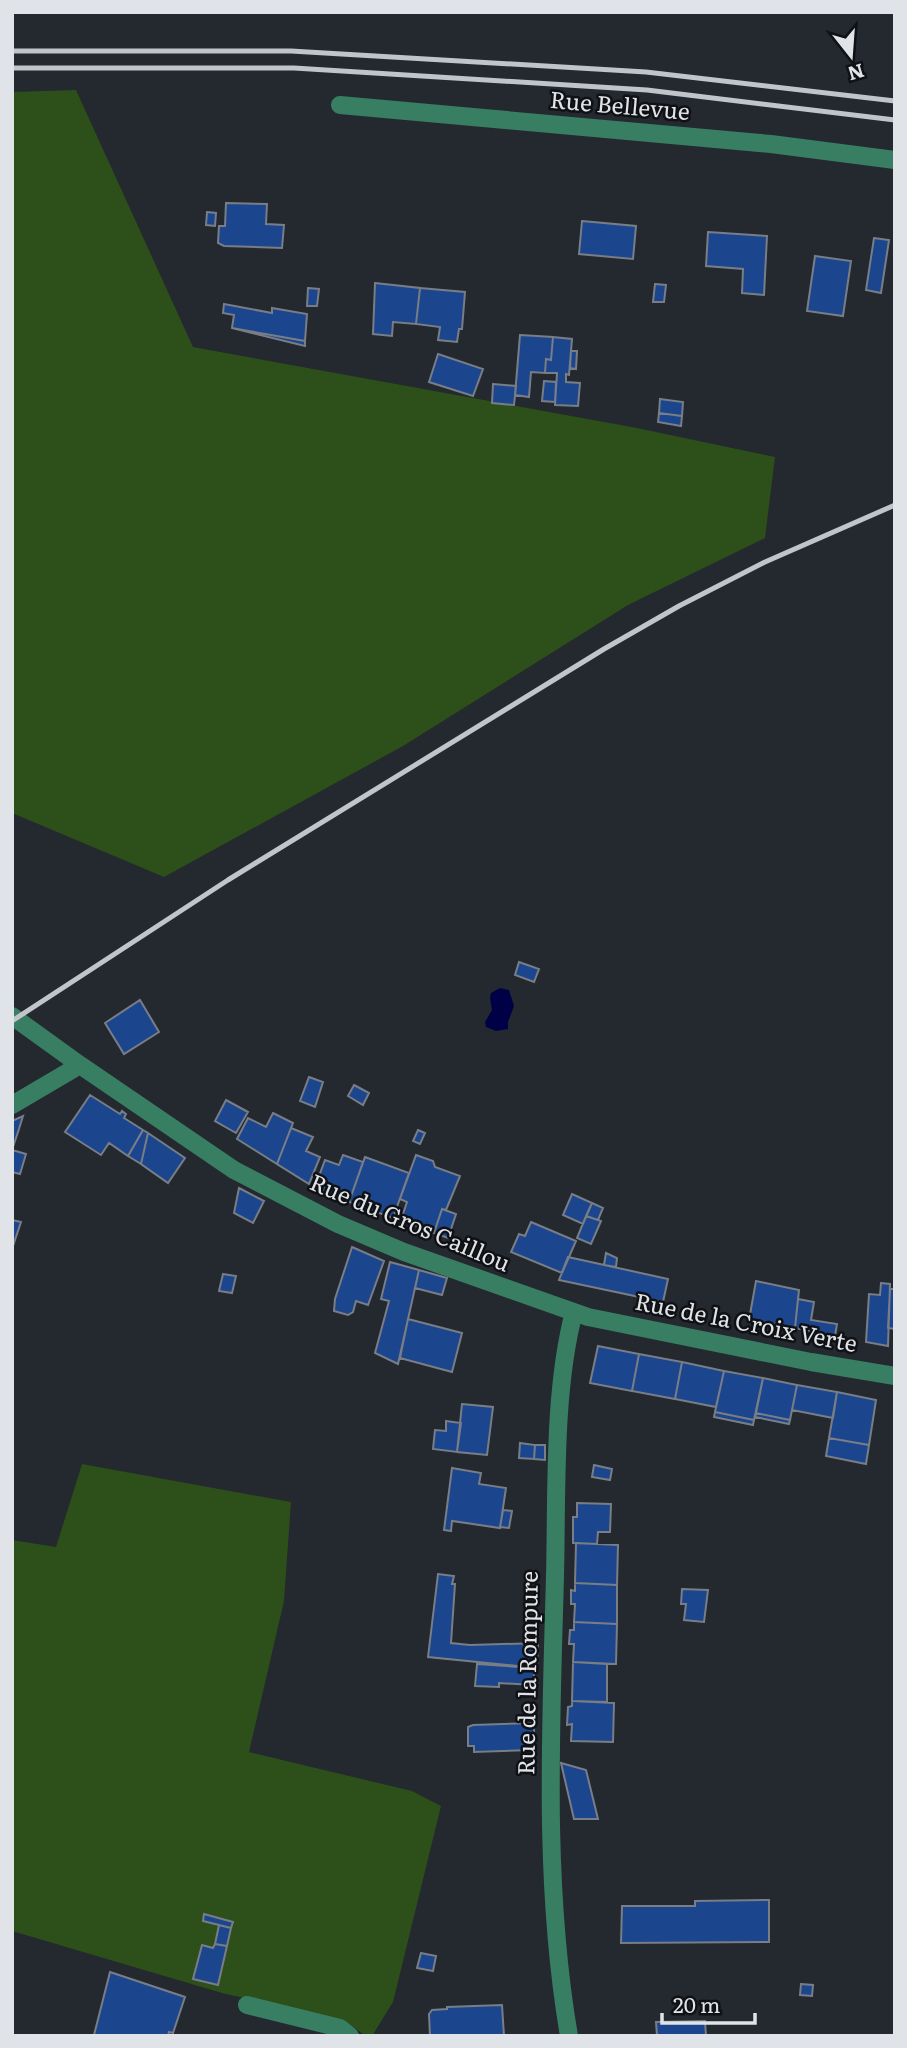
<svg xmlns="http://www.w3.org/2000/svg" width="907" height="2048" font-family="Literata,serif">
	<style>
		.green { fill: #2d4f1a }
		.water { fill: #000047 }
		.building { fill: #1b468d; stroke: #787d86; stroke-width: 2 }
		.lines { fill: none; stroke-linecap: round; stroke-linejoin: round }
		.minor { stroke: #387e62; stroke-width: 18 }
		.rail { stroke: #c1c5c9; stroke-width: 5 }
		.labels { text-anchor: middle; stroke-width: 5; stroke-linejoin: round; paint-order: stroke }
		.street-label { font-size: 23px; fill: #e0e3e7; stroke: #0f1114 }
	</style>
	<rect width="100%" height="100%" fill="#24282f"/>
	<!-- green -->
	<path class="green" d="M76,90L193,347L637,428L775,457L765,538L628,605L403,746L164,877L12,813V92Z
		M82,1464L291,1502L284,1601L249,1752L412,1791L441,1806L393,2002L372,2036H366L345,2021L222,1993L12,1931V1540L56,1547Z"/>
	<!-- water -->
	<path class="water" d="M500,988L509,990L514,1006L508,1022V1029L496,1031L486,1027L485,1022L492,1010L490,998L491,993Z"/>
	<!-- building -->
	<path class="building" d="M226,203L267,204L266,224L284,225L282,248L224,246L218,243L219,226H225Z
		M207,212L216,213L215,226L206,225Z
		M582,221L636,226L633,259L579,254Z
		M708,232L767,236L764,295L742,293L743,269L706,266Z
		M874,238L889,240L881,293L866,290Z
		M815,256L851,261L843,316L807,311Z
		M375,283L420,288L416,324L393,322L392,336L373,334Z
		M655,284L666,285L664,302H653Z
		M308,288L319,289L317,306H307Z
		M420,288L465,292L462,329H459L457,342L438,340L440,327L416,324Z
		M224,304L272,313V308L307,314L305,341L232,328L234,315L223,313Z
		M232,328L305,341V346Z
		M520,335L553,337L551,360L546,359L545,373L531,372L529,397L515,395Z
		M553,337L572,339L569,375L566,374V382L580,383L578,406L555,405L557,373H545L546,359L551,360Z
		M571,351H577L576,369L570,368Z
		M438,354L483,369L473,396L429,382Z
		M544,381L556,382L555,402L542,401Z
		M493,384L516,386L514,405L492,403Z
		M660,399L683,402L682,416L659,413Z
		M659,413L682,416L681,426L658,422Z
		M519,962L539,969L534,982L515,975Z
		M140,1000L159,1032L124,1054L105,1023Z
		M309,1077L323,1082L315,1107L300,1101Z
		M354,1085L369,1093L363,1105L348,1096Z
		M90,1095L120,1114L122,1111L126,1114L124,1118L143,1130L128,1156L109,1143L101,1155L65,1132Z
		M226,1100L248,1112L236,1133L215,1121Z
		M273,1113L293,1123L277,1164L237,1139L248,1118L266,1127Z
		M23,1116L19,1129L12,1150V1121Z
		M291,1128L313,1137L306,1151L320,1157L309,1184L277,1164Z
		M143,1130L148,1133L141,1164L128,1156Z
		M418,1130L425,1133L420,1144L413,1141Z
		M148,1133L185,1158L168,1183L141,1164Z
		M12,1150L26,1154L20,1174L12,1172Z
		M343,1155L363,1162L349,1202L315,1187L325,1160L339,1165Z
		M416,1155L433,1161L435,1167L460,1176L446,1210L442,1209L434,1233L401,1220L407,1202L400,1199Z
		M365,1157L409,1173L393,1218L349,1202Z
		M239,1188L264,1201L253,1223L234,1213Z
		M572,1194L592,1203L583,1224L563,1215Z
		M592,1203L603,1208L598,1220L586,1216Z
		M442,1209L456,1214L448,1238L434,1233Z
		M586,1216L601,1221L591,1244L577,1238Z
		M12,1220L21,1222L12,1249Z
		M531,1222L576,1241L562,1273L511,1252L519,1234L525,1236Z
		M352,1247L384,1261L368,1305L356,1301L353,1312L348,1315L334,1311L335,1299Z
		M606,1253L617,1258L616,1267L604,1265Z
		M568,1257L668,1279L663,1302L559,1280Z
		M390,1262L419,1270L398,1364L375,1353L389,1301L381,1299Z
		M419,1270L447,1278L442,1295L415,1288Z
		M223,1274L236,1276L232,1293L219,1291Z
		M756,1281L799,1290L795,1328L749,1320Z
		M881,1283L890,1284L888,1346L866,1342L869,1294L880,1295Z
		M890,1289H895V1329L888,1328Z
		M798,1299L814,1302L811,1320L837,1324L835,1336L795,1328Z
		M408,1319L462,1333L452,1372L400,1358Z
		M598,1346L639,1354L632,1391L590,1383Z
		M639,1354L682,1362L675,1399L632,1391Z
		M682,1362L724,1371L716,1407L675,1399Z
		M724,1371L763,1378L754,1420L715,1412Z
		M763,1378L797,1385L790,1420L756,1413Z
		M797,1385L837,1392L833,1418L792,1410Z
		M837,1392L876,1400L869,1445L829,1438Z
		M462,1404L493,1407L487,1455L457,1452Z
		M715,1412L754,1420L753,1425L714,1417Z
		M756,1413L790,1420L789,1424L755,1417Z
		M446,1421L461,1423L457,1452L433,1449L435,1430L446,1431Z
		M829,1438L869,1445L866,1464L826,1456Z
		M520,1443L535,1445L534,1459L519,1458Z
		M535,1445H545V1460L534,1459Z
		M594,1465L612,1469L610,1480L592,1477Z
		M452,1468L481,1473L479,1484L506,1488L500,1528L452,1521L451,1531L444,1530Z
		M577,1503L611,1504L610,1532H598L597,1544L573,1543V1517H577Z
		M503,1510L512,1511L509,1528L500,1527Z
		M576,1543L618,1545L617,1585L575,1583Z
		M438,1574L454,1576L452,1584H455L451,1643L470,1645L538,1643L537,1668L428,1657Z
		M575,1583L617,1585V1624L574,1622L575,1604H571V1590L575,1591Z
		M682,1589L708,1590L704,1622L684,1620L686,1604H681Z
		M574,1622L617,1624L616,1664L573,1662L574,1644H569L570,1630H574Z
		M573,1662L607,1664V1702L572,1701Z
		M477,1664L534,1668V1685L499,1683V1687L475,1686Z
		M572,1701L614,1703L613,1742L571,1741L572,1724L567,1725L568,1707L572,1706Z
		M534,1723V1750L474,1752V1746H468V1727L473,1725Z
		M561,1763L586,1770L598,1819H574Z
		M769,1900V1942L621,1943L622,1906H695V1901Z
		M204,1914L233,1922L231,1928L203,1921Z
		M219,1925L231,1928L227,1946L215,1944Z
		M215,1944L227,1946L218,1985L193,1979L202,1945L213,1948Z
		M421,1953L436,1956L433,1971L417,1968Z
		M110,1972L185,1997L173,2033L169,2032L168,2036L94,2035Z
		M801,1984L813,1985L812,1996L800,1995Z
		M502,2005L504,2036H430L429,2014L432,2010L447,2009V2007Z
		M705,2021L706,2036H657L656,2022Z"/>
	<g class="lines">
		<!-- minor -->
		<path class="minor" d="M340,105L771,144L895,160
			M12,1016L80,1065L234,1170L338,1224L404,1252L588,1317L811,1362L895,1376
			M12,1105L80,1065
			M247,2005L340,2028L350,2036
			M569,2036C543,1884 551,1729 555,1576C557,1494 553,1391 574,1312"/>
		<!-- rail -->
		<path class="rail" d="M12,51H291L646,72L895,101
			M12,68H294L647,90L895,120
			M12,1021L228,880L604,649L679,606L765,562L895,505"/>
	</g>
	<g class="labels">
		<!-- street labels -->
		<g class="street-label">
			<text transform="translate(620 106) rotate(5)" y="8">Rue Bellevue</text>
			<text transform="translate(410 1223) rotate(23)" y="8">Rue du Gros Caillou</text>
			<text transform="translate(746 1323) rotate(11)" y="8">Rue de la Croix Verte</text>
			<text transform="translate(528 1673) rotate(-89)" y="8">Rue de la Rompure</text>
		</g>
	</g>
	<!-- border -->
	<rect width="907" height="2048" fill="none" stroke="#e0e3e7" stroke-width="28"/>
	<!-- north arrow -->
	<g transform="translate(851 56) rotate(163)" stroke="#0f1114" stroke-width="5" paint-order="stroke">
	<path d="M0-5L12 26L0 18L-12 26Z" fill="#e0e3e7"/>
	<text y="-10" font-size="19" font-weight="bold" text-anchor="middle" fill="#e0e3e7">N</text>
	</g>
	<!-- scale -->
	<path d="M662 2013v10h93v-10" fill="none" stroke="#e0e3e7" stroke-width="3.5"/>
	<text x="673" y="2013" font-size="21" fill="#e0e3e7" stroke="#0f1114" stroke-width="5" paint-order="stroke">20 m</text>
</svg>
